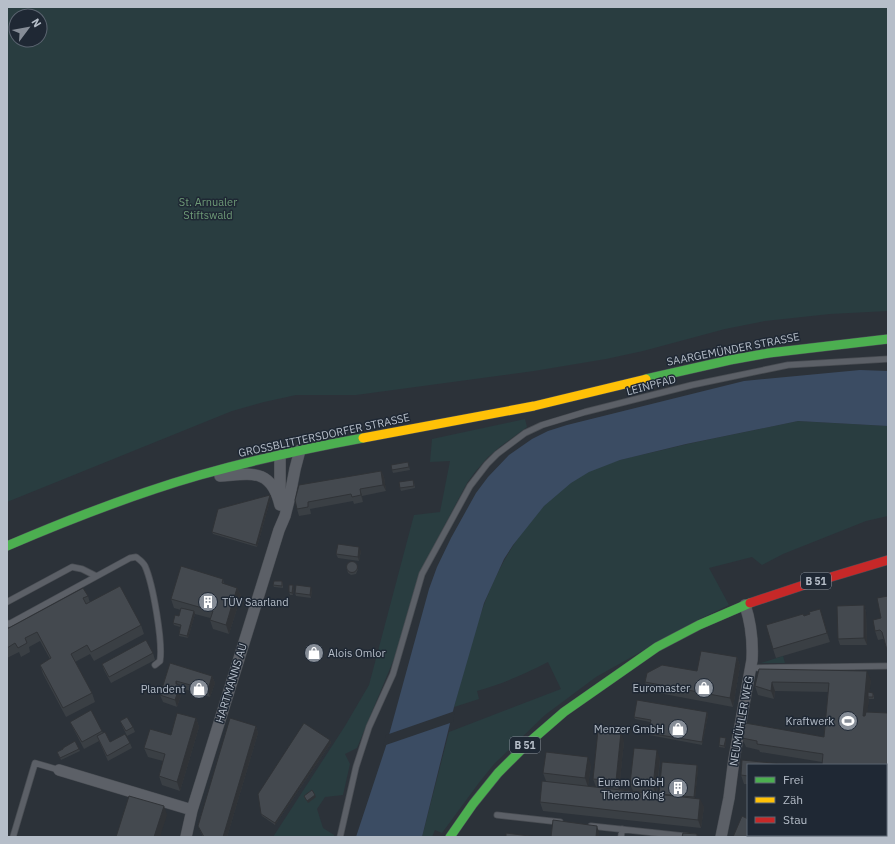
<svg xmlns="http://www.w3.org/2000/svg" width="895" height="844" font-family="'IBM Plex Sans',sans-serif">
	<style>
		.green { fill: #293d40; fill-rule: evenodd }
		.water { fill: #3b4c63 }
		.pier { fill: #2c3239 }
		.lines { fill: none; stroke-linecap: round; stroke-linejoin: round }
		.lane-casing { stroke: #4a4e54; stroke-width: 7 }
		.street-casing { stroke: #4a4e54; stroke-width: 12 }
		.fast-casing { stroke: #4a4e56; stroke-width: 10 }
		.slow-casing { stroke: #4a4e56; stroke-width: 10 }
		.jam-casing { stroke: #4a4e56; stroke-width: 10 }
		.lane { stroke: #5c6067; stroke-width: 5.5 }
		.street { stroke: #5c6067; stroke-width: 11 }
		.fast { stroke: #4caf50; stroke-width: 9 }
		.slow { stroke: #ffc107; stroke-width: 9 }
		.jam { stroke: #c62828; stroke-width: 9 }
		.wall { fill: #3a3f44 }
		.shaded-wall { fill: #303337 }
		.building { fill: #44494f; stroke: #303337 }
		.labels { text-anchor: middle; stroke-width: 3; stroke-linejoin: round; paint-order: stroke }
		.shield { fill: #1f2834; stroke: #89919c; stroke-width: 1 }
		.shield-label { font-size: 10px; font-weight: bold; fill: #b6bec9 }
		.park-label { font-size: 11px; fill: #6e9a77; stroke: #1f2834 }
		.street-label { font-size: 11px; fill: #b6bec9; stroke: #1f2834 }
		.poi-label { font-size: 11px; fill: #b6bec9; stroke: #1f2834; text-anchor: end }
	</style>
	<rect width="100%" height="100%" fill="#2c3239"/>
	<!-- green -->
	<path class="green" d="M7,7H888V311L830,314L765,321L725,329L643,351L606,359L534,371L356,395H296L264,402L232,411L7,502ZM16,16H40V40H16Z
		M525,419L527,427L501,446L488,457L475,472L467,483L420,572L409,607L396,654L357,748L345,754L350,764L343,795L325,797L317,809L323,828L334,835V837H273L345,726L369,685L414,515L440,512L450,461L430,462L432,439Z
		M798,421L888,426V516L866,521L783,554L762,565L752,557L709,568L729,605L694,622L596,677L545,715L494,764L478,784L442,833L435,830L432,837H422L449,732L561,689L548,662C525,674 502,684 477,691L479,699L454,707C464,672 472,636 485,602C504,553 535,504 581,476C604,462 632,457 658,451C704,440 751,431 798,421Z
		M783,656L785,663H761Z"/>
	<!-- water -->
	<path class="water" d="M860,370L888,371V426L798,421L686,444L620,460L589,472L571,483L544,506L513,545L504,559L484,603L454,707L422,837H356L386,746L429,589L437,567L451,538L476,493L488,477L509,455L532,439L548,431L567,425L744,381Z"/>
	<!-- pier -->
	<path class="pier" d="M455,711L453,722L383,746L386,735Z"/>
	<g class="lines">
		<defs>
			<path id="lane" d="M7,602L72,567L82,569L96,576
				M7,623L9,624L130,558L136,557C140,560 143,562 145,566C153,584 163,642 160,661L155,665
				M750,668L888,666
				M497,815L560,822
				M591,826L694,837
				M13,837L35,763L59,770
				M340,837L356,767L369,727L393,674L422,574L470,486L487,464L497,454L525,433L542,425L585,412L692,385L788,365L888,359
				M621,837L622,829"/>
			<path id="street" d="M280,455V500
				M220,476C250,474 271,467 280,505
				M59,770L192,810
				M186,837L192,810L279,530L285,516L289,500L295,469L300,450
				M721,837L729,798L734,759L752,660C753,641 751,623 745,605"/>
			<path id="fast" d="M646,379L730,360L769,353L888,339
				M7,546C70,519 134,494 200,475C254,460 308,448 363,438
				M450,837L473,804L498,773L526,745L564,712L657,647L699,625L750,603"/>
			<path id="slow" d="M363,438L534,406L646,379"/>
			<path id="jam" d="M750,603L801,586L888,560"/>
		</defs>
		<!-- lane casing -->
		<use href="#lane" class="lane-casing"/>
		<!-- street casing -->
		<use href="#street" class="street-casing"/>
		<!-- fast casing -->
		<use href="#fast" class="fast-casing"/>
		<!-- slow casing -->
		<use href="#slow" class="slow-casing"/>
		<!-- jam casing -->
		<use href="#jam" class="jam-casing"/>
		<!-- lane -->
		<use href="#lane" class="lane"/>
		<!-- street -->
		<use href="#street" class="street"/>
		<!-- fast -->
		<use href="#fast" class="fast"/>
		<!-- slow -->
		<use href="#slow" class="slow"/>
		<!-- jam -->
		<use href="#jam" class="jam"/>
	</g>
	<!-- wall -->
	<path class="wall" d="M408,462L410,470L393,473L392,470Z
		M381,471L384,477L386,491L362,496L363,502L354,504L353,501L310,509L311,514L299,516L297,509L295,500Z
		M414,482L415,488L401,491L400,488Z
		M270,495L271,497L257,547L213,534L212,532Z
		M361,551L359,561L338,558L336,554Z
		M346,566L358,569L356,574L351,575L348,573Z
		M223,579L224,584L237,588L241,596L229,634L213,629L210,620V618L195,614L188,638L179,636V634L180,627L174,625L173,623L179,616L181,610L174,608L171,599Z
		M282,581L283,584V588L274,587L273,585Z
		M293,585L294,587L293,595H290L289,592Z
		M312,589L311,598L296,596L295,593Z
		M88,596L90,603L141,625L144,634L94,661L90,654L75,662L92,693L95,702L66,717L43,674L40,665L50,659L40,641L29,647L30,652L21,657L19,652L7,658V629Z
		M888,596V653L884,640L883,639L878,640L875,631L881,618Z
		M864,605L866,612L867,645H840L838,639Z
		M820,609L830,642L776,658L773,649L804,616L810,614Z
		M153,653L155,660L111,683L104,670L102,664Z
		M737,657L740,666L733,707L648,691L645,682L697,671Z
		M170,663L212,676L215,683L210,697L200,694L199,696L196,695L195,692L180,688L182,692L177,707L163,702L160,695Z
		M759,669L871,680L869,692L874,695V699H869L867,712L888,713V780H886V765L822,762L760,752L759,750L746,747L742,738L824,737L828,692L775,691L774,699L758,695L755,686Z
		M707,712L708,715L702,745L649,735L648,733L650,722L635,719L634,717Z
		M196,718L199,727L180,791L162,785L159,776L163,761L148,757L144,748L171,735Z
		M120,721L133,727L135,732L127,736Z
		M70,722L102,731L103,733L110,742L130,743L132,748L108,761L99,741L84,749L73,728Z
		M256,726L258,733L227,837H203L198,826Z
		M330,740L331,743L275,825L262,816L261,814Z
		M726,740L725,748L719,747V745Z
		M624,741L619,789L633,791L630,784L660,759L657,794H659L697,765L698,768L695,798L704,807L701,828L543,811L540,802L546,781L543,773L591,765L588,786L596,787L593,779Z
		M79,749L80,751L61,760L57,752Z
		M748,765V784H744L741,775Z"/>
	<!-- shaded-wall -->
	<path class="shaded-wall" d="M381,471L384,477L386,491L383,485Z
		M360,489L362,496L363,502L361,495Z
		M270,495L271,497L257,547L256,545Z
		M359,547L361,551L359,561L358,557Z
		M293,585L294,587L293,595L292,593Z
		M311,587L312,589L311,598L310,595Z
		M237,588L241,596L229,634L226,625Z
		M864,605L866,612L867,645L864,638Z
		M820,609L823,617L830,642L827,633Z
		M194,611L195,614L188,638L187,636Z
		M737,657L740,666L733,707L730,698Z
		M867,671L871,680L869,697H868L869,699L866,725L863,716Z
		M212,676L215,683L210,697L208,690Z
		M176,681L179,687L180,685L182,692L177,707L175,700L176,684Z
		M772,682L775,691L774,699L771,691Z
		M197,687L200,694L199,696L196,689Z
		M707,712L708,715L702,745V742Z
		M196,718L199,727L180,791L177,782Z
		M256,726L258,733L227,837H223Z
		M621,732L624,741L619,790L616,781Z
		M726,738V740L725,748L724,746Z
		M330,740L331,743L275,825V823Z
		M657,750L660,759L656,795L653,786Z
		M588,757L591,765L588,787L585,778Z
		M697,765L698,768L695,799L694,797Z
		M315,795L316,797L308,803L307,801Z
		M700,799L704,807L701,828L698,820Z
		M164,806L167,815L160,837H154Z
		M597,826L599,832V837H596Z"/>
	<!-- building -->
	<path class="building" d="M408,462L409,467L392,470L391,465Z
		M381,471L383,485L360,489L361,495L352,497L351,494L308,502V507L297,509L295,500L299,485Z
		M413,480L414,486L400,488L399,482Z
		M270,495L256,545L212,532L218,509Z
		M338,544L359,547L358,557L336,554Z
		M346.5 567a5.5 5.5 0 1 1 11 0a5.5 5.5 0 1 1-11 0Z
		M181,566L223,579L222,583L237,588L226,625L210,620L213,611L171,599Z
		M274,581H282V586L273,585Z
		M289,585H293L292,593L289,592Z
		M296,585L311,587L310,595L295,593Z
		M120,586L141,625L91,652L87,645L71,654L92,693L63,708L40,665L51,658L37,632L25,638L27,643L18,648L15,643L7,648V629L83,588L88,596L83,598L86,604Z
		M888,596V650H887L882,632L880,630L875,631L873,620L881,618L877,598Z
		M864,605V638L838,639L837,606Z
		M181,608L194,611L187,636L179,634L181,625L173,623L175,615L179,616Z
		M820,609L827,633L773,649L766,625L803,614L804,616L810,614L809,612Z
		M146,640L153,653L109,677L102,664Z
		M701,651L737,657L730,698L645,682L647,673L662,665L697,671Z
		M170,663L212,676L208,690L197,687L196,689L194,688V686L176,681V684L180,685L175,700L160,695Z
		M759,669L867,671L863,716H865L866,712L888,713V772H886V765H822L823,754L757,744V741L742,738L745,723L824,737L829,683L772,682L771,691L755,686Z
		M868,692L873,693V697H868Z
		M637,700L707,712L702,742L648,733L651,720L634,717Z
		M91,710L102,731L82,742L70,722Z
		M177,713L196,718L177,782L159,776L165,754L144,748L150,729L171,735Z
		M127,717L133,727L126,731L120,721Z
		M230,718L256,726L223,837H204L198,826Z
		M304,723L330,740L275,823L261,814L258,794Z
		M598,730L621,732L616,781L593,779Z
		M105,732L110,742L125,734L130,743L107,756L97,736Z
		M720,737L726,738L724,746L719,745Z
		M75,741L79,749L60,758L57,752L63,749V748Z
		M634,748L657,750L653,786L630,784Z
		M546,752L588,757L585,778L543,773Z
		M742,760L792,765H748V776L741,775Z
		M662,762L697,765L694,797L659,794Z
		M542,781L700,799L698,820L540,802Z
		M312,790L315,795L307,801L304,796Z
		M129,796L164,806L154,837H116Z
		M742,816L748,819V835H785L790,837H733Z
		M553,820L597,826L596,837H551Z
		M506,833L537,837H506Z
		M683,833L697,834V837H682Z"/>
	<!-- icons -->
	<defs>
		<symbol id="building-disc" viewBox="-11 -11 22 22"><circle r="9.5" fill="#868d97" stroke="#1f2834"/><path d="M-4-6H4V6H1V3H-1V6H-4ZM-2.5-4.3h1.7v1.8h-1.7ZM.8-4.3h1.7v1.8H.8ZM-2.5-1h1.7V.8h-1.7ZM.8-1h1.7V.8H.8Z" fill="#fff"/></symbol>
		<symbol id="shop-disc" viewBox="-11 -11 22 22"><circle r="9.5" fill="#868d97" stroke="#1f2834"/><path d="M-5-2.5h2.3a2.7 3.5 0 0 1 5.4 0H5L5.5 6h-11ZM-1.5-2.5h3a1.5 2.3 0 0 0-3 0Z" fill="#fff"/></symbol>
		<symbol id="stadium-disc" viewBox="-11 -11 22 22"><circle r="9.5" fill="#868d97" stroke="#1f2834"/><path d="M0-5a6.5 5 0 1 0 0 10a6.5 5 0 1 0 0-10ZM-3.5-1.8h7v3.6h-7Z" fill="#fff"/></symbol>
	</defs>
	<g fill-rule="evenodd">
		<use href="#building-disc" x="197" y="591" width="22" height="22"/>
		<use href="#shop-disc" x="303" y="642" width="22" height="22"/>
		<use href="#shop-disc" x="693" y="677" width="22" height="22"/>
		<use href="#shop-disc" x="188" y="678" width="22" height="22"/>
		<use href="#stadium-disc" x="837" y="710" width="22" height="22"/>
		<use href="#shop-disc" x="667" y="718" width="22" height="22"/>
		<use href="#building-disc" x="667" y="777" width="22" height="22"/>
	</g>
	<g class="labels">
		<!-- shield labels -->
		<g class="shield">
			<rect x="801" y="573" width="30" height="16" rx="3"/>
			<rect x="510" y="737" width="30" height="16" rx="3"/>
		</g>
		<g class="shield-label">
			<text x="816" y="585">B 51</text>
			<text x="525" y="749">B 51</text>
		</g>
		<!-- park labels -->
		<g class="park-label">
			<text x="208" y="206">St. Arnualer<tspan x="208" dy="13">Stiftswald</tspan></text>
		</g>
		<!-- street labels -->
		<g class="street-label">
			<text transform="translate(733 349) rotate(-11)" y="4">SAARGEMÜNDER STRASSE</text>
			<text transform="translate(651 385) rotate(-15)" y="4">LEINPFAD</text>
			<text transform="translate(324 435) rotate(-12)" y="4">GROSSBLITTERSDORFER STRASSE</text>
			<text transform="translate(231 683) rotate(-73)" y="4">HARTMANNS AU</text>
			<text transform="translate(741 721) rotate(-80)" y="4">NEUMÜHLER WEG</text>
		</g>
		<!-- poi labels -->
		<g class="poi-label">
			<text x="222" y="606" text-anchor="start">TÜV Saarland</text>
			<text x="328" y="657" text-anchor="start">Alois Omlor</text>
			<text x="690" y="692">Euromaster</text>
			<text x="185" y="693">Plandent</text>
			<text x="834" y="725">Kraftwerk</text>
			<text x="664" y="733">Menzer GmbH</text>
			<text x="664" y="786">Euram GmbH<tspan x="664" dy="13">Thermo King</tspan></text>
		</g>
	</g>
	<!-- border -->
	<rect width="895" height="844" fill="none" stroke="#b6bec9" stroke-width="16"/>
	<!-- legend -->
	<rect x="747" y="764" width="140" height="72" fill="#1f2834" stroke="#5b6470"/>
	<rect x="755" y="777" width="20" height="6" fill="#4caf50" stroke="#5b6470"/>
	<text x="783" y="784" font-size="12" fill="#b6bec9">Frei</text>
	<rect x="755" y="797" width="20" height="6" fill="#ffc107" stroke="#5b6470"/>
	<text x="783" y="804" font-size="12" fill="#b6bec9">Zäh</text>
	<rect x="755" y="817" width="20" height="6" fill="#c62828" stroke="#5b6470"/>
	<text x="783" y="824" font-size="12" fill="#b6bec9">Stau</text>
	<!-- north arrow -->
	<g transform="translate(28 28) rotate(58)"><circle r="19" fill="#1f2834" stroke="#5b6470"/>
	<path d="M0-3L7 15L0 10L-7 15Z" fill="#868d97"/>
	<text y="-6" font-size="11" font-weight="bold" text-anchor="middle" fill="#b6bec9">N</text>
	</g>
</svg>
